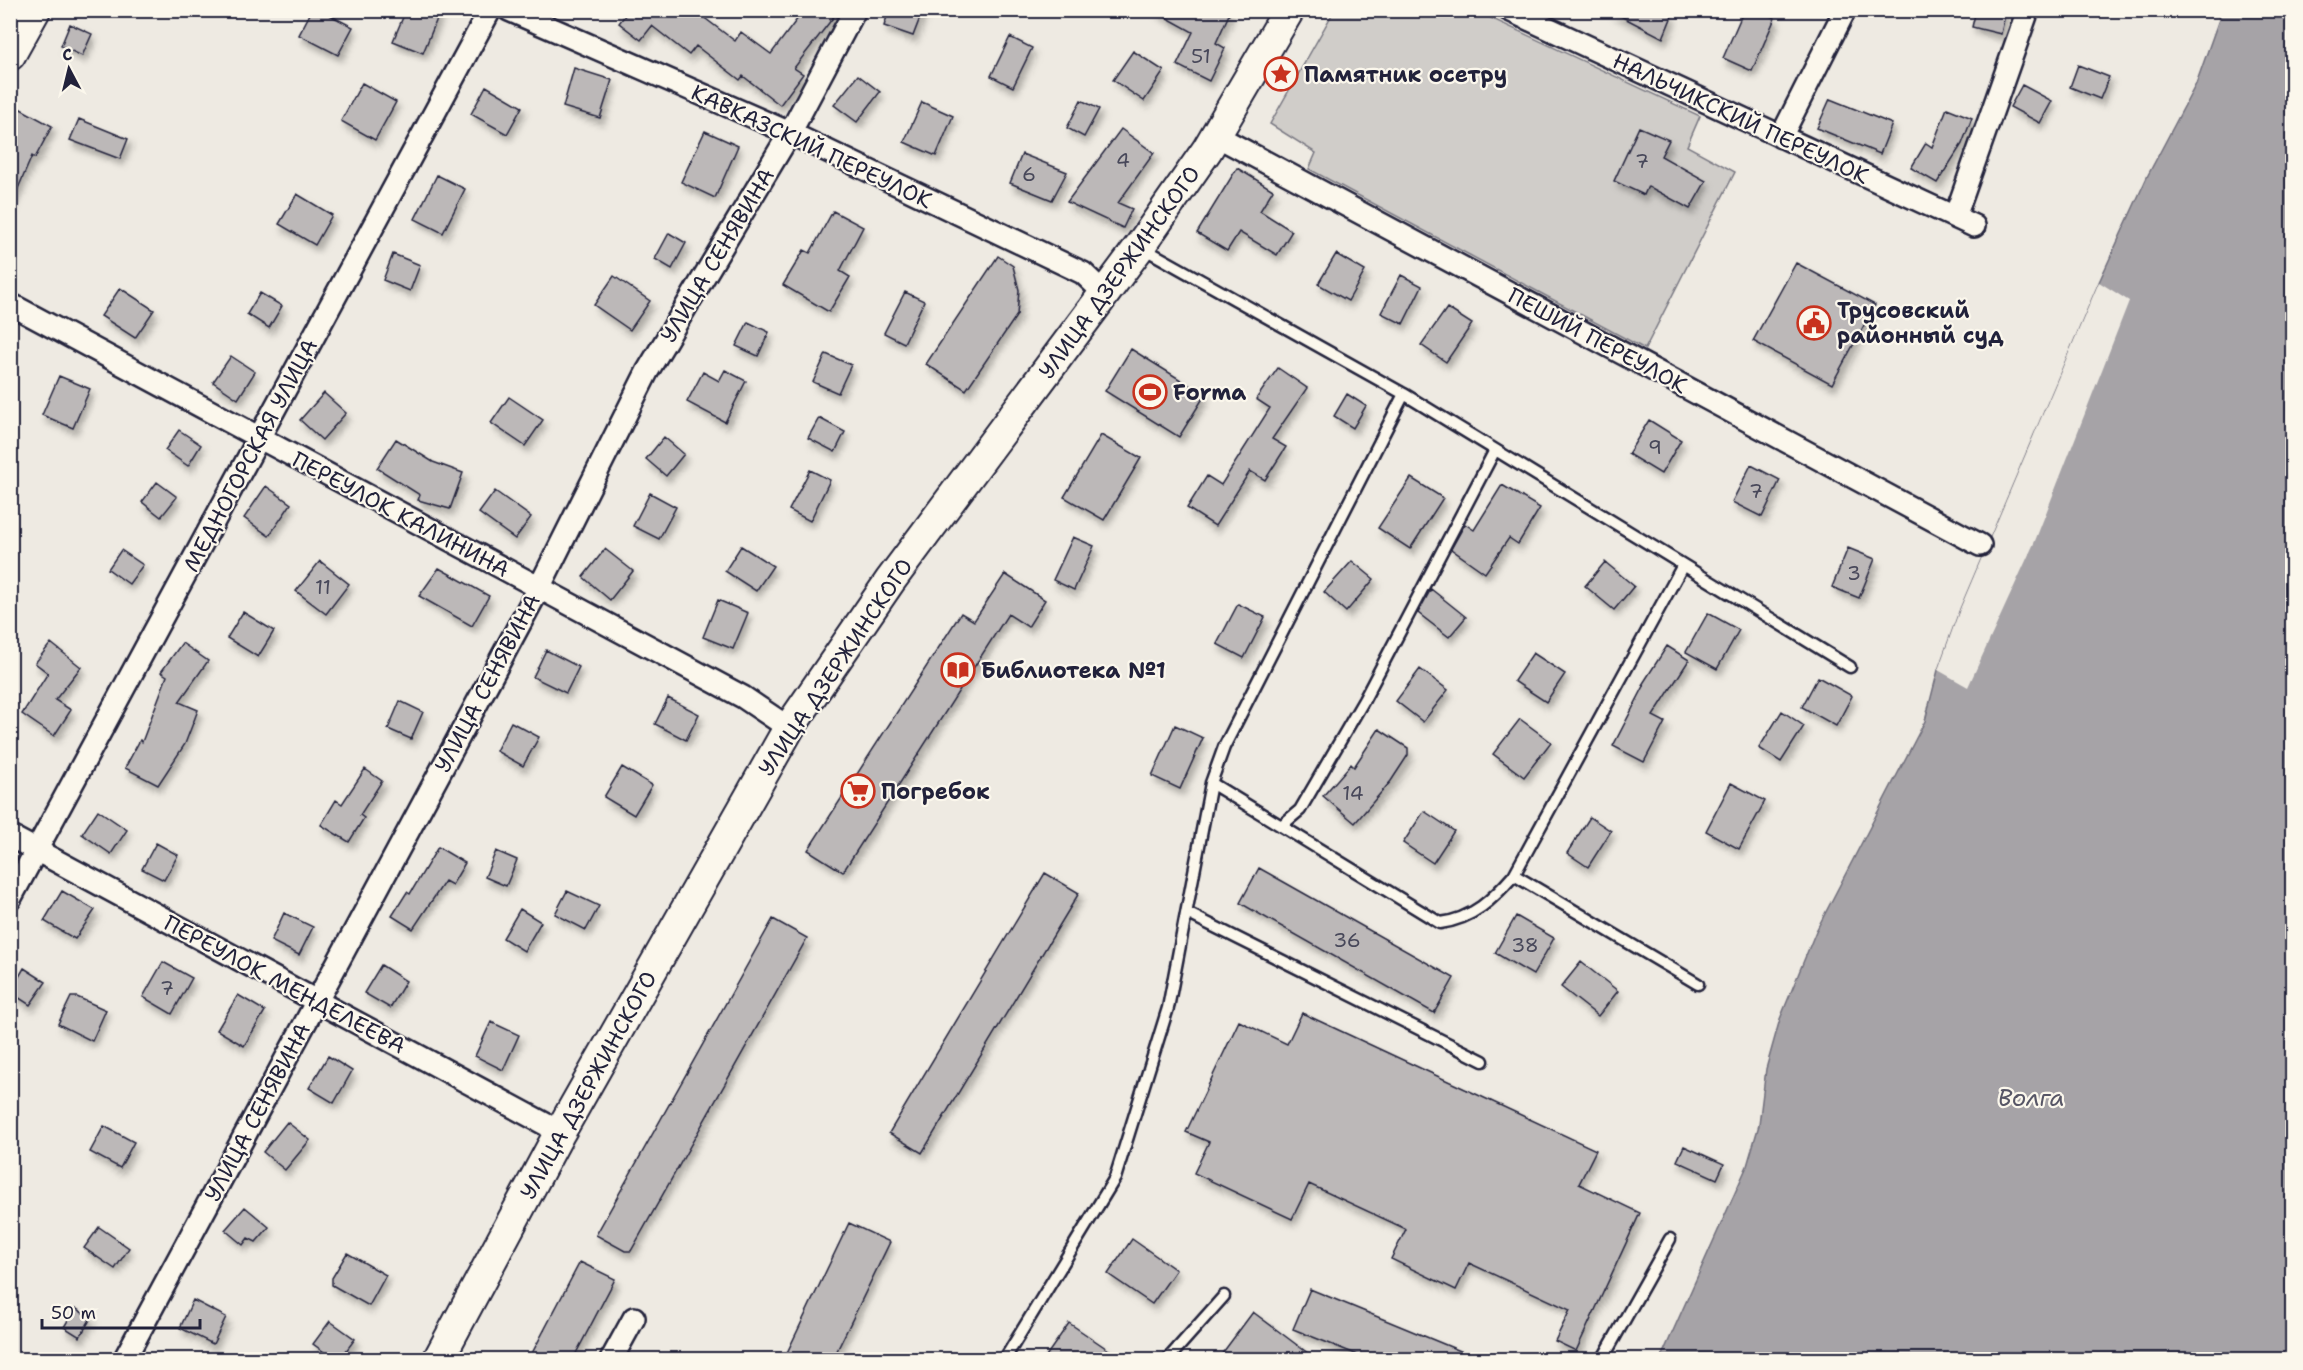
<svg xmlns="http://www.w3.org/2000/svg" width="2303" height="1370" font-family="'Shantell Sans',sans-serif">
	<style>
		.green { fill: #d0cdc9; stroke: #797882; stroke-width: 1.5 }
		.water { fill: #a6a3a7; stroke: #716f7c; stroke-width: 1.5 }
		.pier { fill: #eeeae2 }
		.building { fill: #bcb8b8; stroke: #22223b; stroke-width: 1.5; filter: url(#shadow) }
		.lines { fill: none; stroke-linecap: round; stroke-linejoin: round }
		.service-casing { stroke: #22223b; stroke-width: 15 }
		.minor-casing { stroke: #22223b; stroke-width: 26 }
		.secondary-casing { stroke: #22223b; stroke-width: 34 }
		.service { stroke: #fbf7ec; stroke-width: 10 }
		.minor { stroke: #fbf7ec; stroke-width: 21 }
		.secondary { stroke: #fbf7ec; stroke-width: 30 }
		.labels { text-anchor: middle; stroke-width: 4.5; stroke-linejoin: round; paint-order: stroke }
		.number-label { font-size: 20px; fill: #48485a }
		.poi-label { font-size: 22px; font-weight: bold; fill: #22223b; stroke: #fbf7ec; text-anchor: start }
		.street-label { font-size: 22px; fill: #22223b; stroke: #fbf7ec }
		.water-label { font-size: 24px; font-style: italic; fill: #575666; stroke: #fbf7ec }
	</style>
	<defs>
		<filter id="shadow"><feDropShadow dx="3.5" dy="6" stdDeviation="3" flood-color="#0004"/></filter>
	</defs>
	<rect width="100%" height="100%" fill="#eeeae2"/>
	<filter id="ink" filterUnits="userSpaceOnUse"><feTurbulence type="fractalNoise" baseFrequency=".0167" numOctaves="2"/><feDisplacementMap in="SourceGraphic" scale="12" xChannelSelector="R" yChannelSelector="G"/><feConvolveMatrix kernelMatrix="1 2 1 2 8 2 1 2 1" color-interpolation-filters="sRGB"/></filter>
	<g filter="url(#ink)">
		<!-- green -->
		<path class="green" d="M1334,11H1476L1700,116L1687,146L1735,172L1645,349L1309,169L1316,153L1270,124Z"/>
		<!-- water -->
		<path class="water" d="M2222,11H2292V1359L1660,1360L1747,1166L1759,1125L1766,1069L1780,1019L1816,931L1925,721L1938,670L1960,609L2099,282L2148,175L2196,84Z"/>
		<!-- pier -->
		<path class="pier" d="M2099,282L2129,301L2035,541L1968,687L1938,670L1960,609Z"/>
		<!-- building -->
		<path class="building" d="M312,10H320L353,27L338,55L299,35Z
			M406,10H429L439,14L423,53L393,41Z
			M629,10H694L735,41L741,32L771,54L804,10H839L794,68L803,74L780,105L743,76L740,80L696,46L689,55L652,26L641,40L619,23Z
			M889,10H923L913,36L884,26Z
			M1153,10H1231L1216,43L1225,48L1209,81L1177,65L1193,32Z
			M1609,10H1660L1672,16L1663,38Z
			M1744,10H1758L1775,18L1752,71L1723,58Z
			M1976,10H2006L2001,34L1972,27Z
			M70,24L92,34L82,56L61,46Z
			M1010,37L1032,48L1013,87L991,76Z
			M1133,51L1164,71L1144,101L1113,80Z
			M2078,65L2109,77L2100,99L2070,87Z
			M574,68L612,80L600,118L563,107Z
			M858,75L880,92L857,122L834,105Z
			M362,83L396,102L375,140L341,121Z
			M2022,85L2052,101L2040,123L2010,107Z
			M486,86L522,107L507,134L471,114Z
			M1830,99L1892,124L1880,154L1817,128Z
			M1081,100L1099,109L1084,137L1067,128Z
			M922,102L953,116L936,156L904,142Z
			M19,108L52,126L35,158L32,156L10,207V124Z
			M1947,108L1972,118L1962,144L1937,183L1911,168L1926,143L1932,147Z
			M79,119L128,139L120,159L70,140Z
			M1639,127L1669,140L1661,156L1706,181L1690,209L1648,186L1644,195L1614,181Z
			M1121,129L1154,153L1118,203L1132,209L1123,228L1067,202Z
			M705,131L738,146L715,198L681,182Z
			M1022,154L1067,172L1052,200L1010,183Z
			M1237,168L1273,190L1260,211L1292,231L1277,255L1239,232L1227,251L1197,233Z
			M437,175L465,189L443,233L415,219Z
			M297,194L332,215L315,245L279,224Z
			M833,211L863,227L840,271L850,277L829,312L783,285L804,250L810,253Z
			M669,233L686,243L672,269L655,259Z
			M393,254L420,265L410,291L383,280Z
			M1336,254L1365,271L1348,301L1318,284Z
			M998,256L1013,266L1019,290L1017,315L966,390L926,364Z
			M1796,263L1875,305L1832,384L1753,341Z
			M1401,275L1422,286L1403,324L1381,313Z
			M614,276L650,301L630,330L594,305Z
			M120,288L154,310L135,338L101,316Z
			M905,292L924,301L904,343L884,333Z
			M260,293L282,306L269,328L247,314Z
			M1447,308L1472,324L1446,362L1421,345Z
			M748,322L769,332L758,356L736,346Z
			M1131,349L1205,395L1179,437L1105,391Z
			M826,354L851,365L838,393L813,382Z
			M231,356L255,372L238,399L213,382Z
			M1278,368L1307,388L1272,439L1286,447L1265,480L1250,471L1215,526L1187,508L1207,476L1221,485L1270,408L1256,399Z
			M725,370L746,381L725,422L687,402L703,372L719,381Z
			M59,376L90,389L73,428L42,415Z
			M324,393L346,413L322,440L300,420Z
			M1347,394L1366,406L1353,428L1334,416Z
			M509,397L543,420L525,446L491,423Z
			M819,418L845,432L835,452L808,438Z
			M1649,420L1681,440L1661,474L1628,454Z
			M179,430L201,445L188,466L165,450Z
			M1101,435L1141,458L1104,520L1064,497Z
			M664,437L684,454L666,476L646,459Z
			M396,439L433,462L463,473L450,509L418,500L420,495L377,468Z
			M1751,465L1780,480L1762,517L1732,502Z
			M810,470L830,480L810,521L789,510Z
			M1411,478L1443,498L1410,549L1378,528Z
			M157,482L177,497L161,517L142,502Z
			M1502,485L1540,508L1518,544L1509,538L1485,573L1451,549L1465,524L1474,530Z
			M266,486L291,504L269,536L244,518Z
			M495,491L531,517L515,539L479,513Z
			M650,493L676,507L659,539L633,526Z
			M1073,537L1094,546L1074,590L1053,580Z
			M741,546L773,566L756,591L725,571Z
			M1848,548L1875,559L1859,598L1832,587Z
			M605,549L633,571L610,600L583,577Z
			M121,550L143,565L129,584L108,569Z
			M320,561L349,584L326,614L296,591Z
			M1352,561L1374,579L1346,612L1324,592Z
			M1605,562L1634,586L1614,610L1585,586Z
			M439,568L489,596L472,626L419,596Z
			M1005,574L1045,600L1028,627L1008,614L843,872L808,850L961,613L974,621Z
			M1431,589L1466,617L1449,637L1418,613Z
			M718,600L748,613L733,649L703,637Z
			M1238,604L1265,617L1244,658L1217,644Z
			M243,612L274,631L258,657L227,638Z
			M1708,613L1739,630L1717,669L1686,652Z
			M51,643L81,667L55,700L71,710L54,736L22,714L48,673L35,663Z
			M182,643L208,661L179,702L198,710L185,744L158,785L125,768L140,740L142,742L167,676L161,672Z
			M1667,646L1689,660L1653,716L1665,722L1644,762L1613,746L1644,686L1642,685Z
			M546,650L579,667L566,693L533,677Z
			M1533,653L1565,674L1546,702L1514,681Z
			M1420,669L1448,690L1423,722L1396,701Z
			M1818,677L1852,696L1836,726L1802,707Z
			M668,698L699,714L686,740L655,724Z
			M400,701L423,712L411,739L388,729Z
			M1782,711L1804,726L1781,762L1759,748Z
			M1520,719L1551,742L1524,777L1493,754Z
			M511,722L539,737L523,766L496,751Z
			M1175,725L1203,738L1180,789L1152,776Z
			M1379,729L1408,748V755L1391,781L1355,823L1323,796L1351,764L1354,767Z
			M622,767L652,785L634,815L604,797Z
			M365,769L382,781L360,815L364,818L349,842L321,825L336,800L342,804Z
			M1731,783L1765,801L1739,849L1706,831Z
			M98,810L127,830L111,854L82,834Z
			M1424,811L1454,831L1433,863L1403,843Z
			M1590,817L1611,831L1588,867L1567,853Z
			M156,843L178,855L164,880L142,869Z
			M438,847L465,863L452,885L445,881L413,929L392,916L407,892L410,894Z
			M496,851L517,860L506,886L485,877Z
			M1259,868L1454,978L1434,1013L1240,903Z
			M1045,873L1079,893L922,1153L889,1133Z
			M62,891L95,910L75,939L44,921Z
			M567,891L599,906L586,930L555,914Z
			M520,909L541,922L524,951L503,938Z
			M284,913L313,927L299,955L271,941Z
			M1516,916L1554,938L1533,975L1495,953Z
			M773,919L807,938L631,1251H625L596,1235Z
			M163,962L192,978L172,1014L143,997Z
			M1581,962L1618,991L1598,1016L1561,987Z
			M381,965L406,981L390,1008L364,993Z
			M24,968L46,982L30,1005L10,992Z
			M238,995L265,1011L244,1046L217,1030Z
			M71,997H77L106,1010L92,1041L58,1024Z
			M1302,1013L1596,1150L1579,1184L1640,1213L1576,1351L1555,1341L1570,1310L1469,1263L1456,1290L1391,1259L1406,1229L1309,1184L1292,1219L1194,1173L1209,1142L1186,1132L1239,1021L1287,1044Z
			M491,1022L519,1035L503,1070L475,1056Z
			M328,1056L352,1071L334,1103L309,1088Z
			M287,1122L310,1140L285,1170L263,1152Z
			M104,1126L134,1142L120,1168L90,1152Z
			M1684,1146L1724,1164L1717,1179L1677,1161Z
			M245,1207L269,1227L256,1242L248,1238L243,1245L225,1230Z
			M849,1223L890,1242L833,1359H784Z
			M99,1227L129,1248L115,1269L84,1248Z
			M1132,1239L1176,1270L1152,1304L1108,1274Z
			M347,1253L386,1275L369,1306L332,1285V1278Z
			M580,1262L615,1279L573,1359H529Z
			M1310,1289L1480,1359H1368L1293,1329Z
			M193,1300L226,1317L213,1344L180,1328Z
			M75,1308L91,1318L80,1337L64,1327Z
			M1253,1312L1297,1345L1316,1359H1218Z
			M330,1321L355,1339L340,1359H334L313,1344Z
			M1069,1323L1122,1359H1044Z"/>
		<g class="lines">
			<defs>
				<path id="service" d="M1143,248L1404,394L1850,667
					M1211,783L1440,923C1473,919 1493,899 1514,875L1683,565
					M1281,826L1300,810L1364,700L1495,450
					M1514,875L1698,984
					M1187,913L1483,1061
					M1004,1360L1115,1178L1168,1008L1211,783L1224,747L1404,394
					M1167,1360L1224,1296
					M1602,1360L1670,1239"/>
				<path id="minor" d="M509,10L790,133L1083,273L1106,295
					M1509,10L1974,226
					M1215,135L1980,545
					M1781,137L1845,10
					M1955,217L2028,10
					M10,304L743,697L789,728
					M10,836L560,1132
					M10,899L490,10
					M124,1360L539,588L647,372L790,133L855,10
					M611,1360L634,1318"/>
				<path id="secondary" d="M10,55L35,10
					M438,1360L560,1132L789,728L890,581L1140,246L1207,150L1289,10"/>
			</defs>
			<!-- service casing -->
			<use href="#service" class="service-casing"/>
			<!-- minor casing -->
			<use href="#minor" class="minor-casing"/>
			<!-- secondary casing -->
			<use href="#secondary" class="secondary-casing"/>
			<!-- service -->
			<use href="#service" class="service"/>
			<!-- minor -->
			<use href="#minor" class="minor"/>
			<!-- secondary -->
			<use href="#secondary" class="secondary"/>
		</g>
	</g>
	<!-- icons -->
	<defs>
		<symbol id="sight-ring" viewBox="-11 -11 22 22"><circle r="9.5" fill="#fbf7ec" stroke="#c8321e" stroke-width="1.5"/><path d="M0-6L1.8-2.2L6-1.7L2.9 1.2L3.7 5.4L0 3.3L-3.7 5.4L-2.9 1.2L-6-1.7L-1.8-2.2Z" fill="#c8321e"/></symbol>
		<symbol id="civic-ring" viewBox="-11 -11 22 22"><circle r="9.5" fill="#fbf7ec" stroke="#c8321e" stroke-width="1.5"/><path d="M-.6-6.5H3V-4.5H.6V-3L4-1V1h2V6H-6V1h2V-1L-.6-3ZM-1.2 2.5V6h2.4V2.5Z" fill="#c8321e"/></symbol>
		<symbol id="stadium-ring" viewBox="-11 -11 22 22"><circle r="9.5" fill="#fbf7ec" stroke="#c8321e" stroke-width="1.5"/><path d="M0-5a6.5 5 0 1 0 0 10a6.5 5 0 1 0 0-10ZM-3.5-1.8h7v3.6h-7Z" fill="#c8321e"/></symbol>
		<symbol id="library-ring" viewBox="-11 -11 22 22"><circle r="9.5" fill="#fbf7ec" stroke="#c8321e" stroke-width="1.5"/><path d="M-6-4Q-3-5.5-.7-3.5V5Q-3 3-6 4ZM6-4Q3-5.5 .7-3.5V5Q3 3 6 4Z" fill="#c8321e"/></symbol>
		<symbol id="supermarket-ring" viewBox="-11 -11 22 22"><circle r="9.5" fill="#fbf7ec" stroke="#c8321e" stroke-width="1.5"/><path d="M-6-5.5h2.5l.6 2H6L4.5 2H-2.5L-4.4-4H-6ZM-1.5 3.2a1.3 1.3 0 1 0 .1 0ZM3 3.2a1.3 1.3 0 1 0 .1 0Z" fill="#c8321e"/></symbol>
	</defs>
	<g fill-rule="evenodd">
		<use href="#sight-ring" x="1262" y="55" width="38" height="38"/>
		<use href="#civic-ring" x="1795" y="304" width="38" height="38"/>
		<use href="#stadium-ring" x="1131" y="373" width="38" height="38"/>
		<use href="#library-ring" x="939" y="651" width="38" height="38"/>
		<use href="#supermarket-ring" x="839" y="772" width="38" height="38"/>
	</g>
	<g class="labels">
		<!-- number labels -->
		<g class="number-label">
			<text x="1201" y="63">51</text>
			<text x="1123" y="167">4</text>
			<text x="1642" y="168">7</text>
			<text x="1029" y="181">6</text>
			<text x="1655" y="454">9</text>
			<text x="1756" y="498">7</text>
			<text x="1854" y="580">3</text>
			<text x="323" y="594">11</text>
			<text x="1353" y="800">14</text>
			<text x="1347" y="947">36</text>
			<text x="1525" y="952">38</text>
			<text x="167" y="995">7</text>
		</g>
		<!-- poi labels -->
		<g class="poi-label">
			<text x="1304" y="82">Памятник осетру</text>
			<text x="1837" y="318">Трусовский<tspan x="1837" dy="25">районный суд</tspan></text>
			<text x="1173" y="400">Forma</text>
			<text x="981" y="678">Библиотека №1</text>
			<text x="881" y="799">Погребок</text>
		</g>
		<!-- street labels -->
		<g class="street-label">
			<text transform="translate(1741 118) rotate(25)" y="8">НАЛЬЧИКСКИЙ ПЕРЕУЛОК</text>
			<text transform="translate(812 146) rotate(25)" y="8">КАВКАЗСКИЙ ПЕРЕУЛОК</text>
			<text transform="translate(717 255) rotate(-59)" y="8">УЛИЦА СЕНЯВИНА</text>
			<text transform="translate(1119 272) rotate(-54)" y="8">УЛИЦА ДЗЕРЖИНСКОГО</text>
			<text transform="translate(1598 340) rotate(28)" y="8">ПЕШИЙ ПЕРЕУЛОК</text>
			<text transform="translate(250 455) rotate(-62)" y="8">МЕДНОГОРСКАЯ УЛИЦА</text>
			<text transform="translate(401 514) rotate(28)" y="8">ПЕРЕУЛОК КАЛИНИНА</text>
			<text transform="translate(835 667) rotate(-56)" y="8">УЛИЦА ДЗЕРЖИНСКОГО</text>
			<text transform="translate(487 683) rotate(-62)" y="8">УЛИЦА СЕНЯВИНА</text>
			<text transform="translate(285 984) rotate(28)" y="8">ПЕРЕУЛОК МЕНДЕЛЕЕВА</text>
			<text transform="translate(588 1085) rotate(-61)" y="8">УЛИЦА ДЗЕРЖИНСКОГО</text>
			<text transform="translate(257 1112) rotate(-62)" y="8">УЛИЦА СЕНЯВИНА</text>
		</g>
		<!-- water labels -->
		<g class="water-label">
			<text x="2031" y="1106">Волга</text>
		</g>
	</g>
	<!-- margin -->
	<rect width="2303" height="1370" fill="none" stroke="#fbf7ec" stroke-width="36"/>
	<rect x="18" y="18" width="2267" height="1334" fill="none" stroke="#22223b" stroke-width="2" filter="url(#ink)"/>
	<!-- north arrow -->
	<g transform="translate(69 69) rotate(353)" stroke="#fbf7ec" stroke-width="4.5" paint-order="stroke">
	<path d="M0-4.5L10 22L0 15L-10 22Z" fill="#22223b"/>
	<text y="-9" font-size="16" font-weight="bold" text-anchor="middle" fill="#22223b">С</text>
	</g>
	<!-- scale -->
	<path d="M42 1319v9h158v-9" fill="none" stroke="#22223b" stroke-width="3"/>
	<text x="51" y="1319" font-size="18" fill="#22223b" stroke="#fbf7ec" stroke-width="4.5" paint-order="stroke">50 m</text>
</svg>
